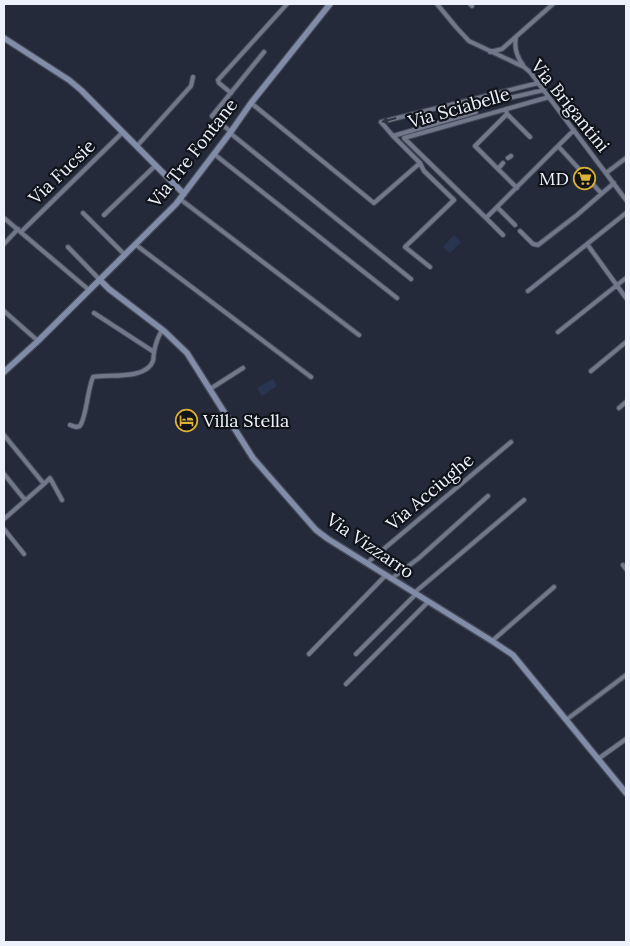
<svg xmlns="http://www.w3.org/2000/svg" width="630" height="946" font-family="Lora,serif">
	<style>
		.green { fill: #293451 }
		.lines { fill: none; stroke-linecap: round; stroke-linejoin: round }
		.street-casing { stroke: #434855; stroke-width: 6 }
		.secondary-casing { stroke: #434855; stroke-width: 8 }
		.street { stroke: #71788a; stroke-width: 4 }
		.secondary { stroke: #818ca9; stroke-width: 5.5 }
		.oneway { fill: #323641 }
		.labels { text-anchor: middle; stroke-width: 4.5; stroke-linejoin: round; paint-order: stroke }
		.street-label { font-size: 18px; fill: #edf1fb; stroke: #10131a }
		.poi-label { font-size: 18px; fill: #edf1fb; stroke: #10131a; text-anchor: end }
	</style>
	<rect width="100%" height="100%" fill="#242a39"/>
	<!-- green -->
	<path class="green" d="M454,235L461,242L450,253L443,247Z
		M273,379L277,386L262,396L257,388Z"/>
	<g class="lines">
		<defs>
			<path id="street" d="M437,4L456,27L469,41L524,67L530,72L626,200
				M470,4L472,6
				M516,37C514,47 517,57 523,65
				M490,52L502,49L553,4
				M231,93L219,83L218,80L287,4
				M549,97L404,138L486,218L574,130
				M251,103L374,203L420,163
				M506,109L507,114L475,146L517,188
				M507,114L530,137
				M231,132L212,116L264,52
				M230,133L411,279
				M393,136L476,112V103L492,99L496,101L544,90
				M137,146L191,86L193,77
				M558,146L601,193
				M214,154L397,298
				M508,158L511,156
				M498,169L503,163
				M606,173L626,158
				M180,199L359,335
				M497,207L515,225
				M83,213L125,255
				M104,215L156,165
				M4,218L89,290
				M486,218L503,235
				M520,231L533,244L538,245L577,215L614,183
				M21,232L123,132
				M4,244L18,229
				M587,244L626,298
				M136,245L311,377
				M68,247L100,280
				M430,267L405,247L454,200L424,171L420,163L393,136L381,122L538,83
				M528,291L626,213
				M4,311L38,341
				M94,313L154,352
				M558,332L626,278
				M591,371L626,342
				M210,389L243,368
				M619,408L626,402
				M70,425L76,427L80,426C87,415 87,391 93,377C109,374 146,380 153,361C154,356 153,358 154,353C155,345 158,337 162,330
				M4,435L44,484L50,478L62,500
				M4,474L25,500
				M4,519L44,484
				M4,529L24,554
				M367,563L511,442
				M623,565L626,569
				M391,579L419,558L488,496
				M414,593L524,500
				M492,641L554,587
				M309,654L386,575
				M356,654L416,594
				M346,684L428,602
				M566,720L626,675
				M598,759L626,739"/>
			<path id="secondary" d="M4,38L69,80L81,90L184,194
				M100,280L109,289L164,331L187,353L253,458L316,530L328,539L492,641L513,655L626,793
				M4,372L38,341L176,204L230,133L251,103L330,4"/>
		</defs>
		<!-- street casing -->
		<use href="#street" class="street-casing"/>
		<!-- secondary casing -->
		<use href="#secondary" class="secondary-casing"/>
		<!-- street -->
		<use href="#street" class="street"/>
		<!-- secondary -->
		<use href="#secondary" class="secondary"/>
	</g>
	<!-- one-way arrows -->
	<defs><path id="oneway-solid" d="M-6-.8H1V-3.2L6.5 0L1 3.2V.8H-6Z" transform="scale(1.25)"/></defs>
	<use class="oneway" href="#oneway-solid" transform="translate(389 120) rotate(165)"/>
	<!-- icons -->
	<defs>
		<symbol id="supermarket-ring" viewBox="-11 -11 22 22"><circle r="9.5" fill="#10131a" stroke="#ddb133" stroke-width="1.5"/><path d="M-6-5.5h2.5l.6 2H6L4.5 2H-2.5L-4.4-4H-6ZM-1.5 3.2a1.3 1.3 0 1 0 .1 0ZM3 3.2a1.3 1.3 0 1 0 .1 0Z" fill="#ddb133"/></symbol>
		<symbol id="hotel-ring" viewBox="-11 -11 22 22"><circle r="9.5" fill="#10131a" stroke="#ddb133" stroke-width="1.5"/><path d="M-6-4.5h1.5V1H6V5H4.5V3h-9V5H-6ZM-4 0a1.8 1.8 0 1 1 3.6 0ZM.5 0V-2.5h3Q6-2.5 6 0Z" fill="#ddb133"/></symbol>
	</defs>
	<g fill-rule="evenodd">
		<use href="#supermarket-ring" x="572" y="166" width="25" height="25"/>
		<use href="#hotel-ring" x="174" y="408" width="25" height="25"/>
	</g>
	<g class="labels">
		<!-- street labels -->
		<g class="street-label">
			<text transform="translate(570 106) rotate(51)" y="6">Via Brigantini</text>
			<text transform="translate(459 108) rotate(-16)" y="6">Via Sciabelle</text>
			<text transform="translate(193 153) rotate(-52)" y="6">Via Tre Fontane</text>
			<text transform="translate(62 172) rotate(-44)" y="6">Via Fucsie</text>
			<text transform="translate(430 492) rotate(-40)" y="6">Via Acciughe</text>
			<text transform="translate(370 546) rotate(34)" y="6">Via Vizzarro</text>
		</g>
		<!-- poi labels -->
		<g class="poi-label">
			<text x="569" y="185">MD</text>
			<text x="203" y="427" text-anchor="start">Villa Stella</text>
		</g>
	</g>
	<!-- border -->
	<rect width="630" height="946" fill="none" stroke="#edf1fb" stroke-width="10"/>
</svg>
